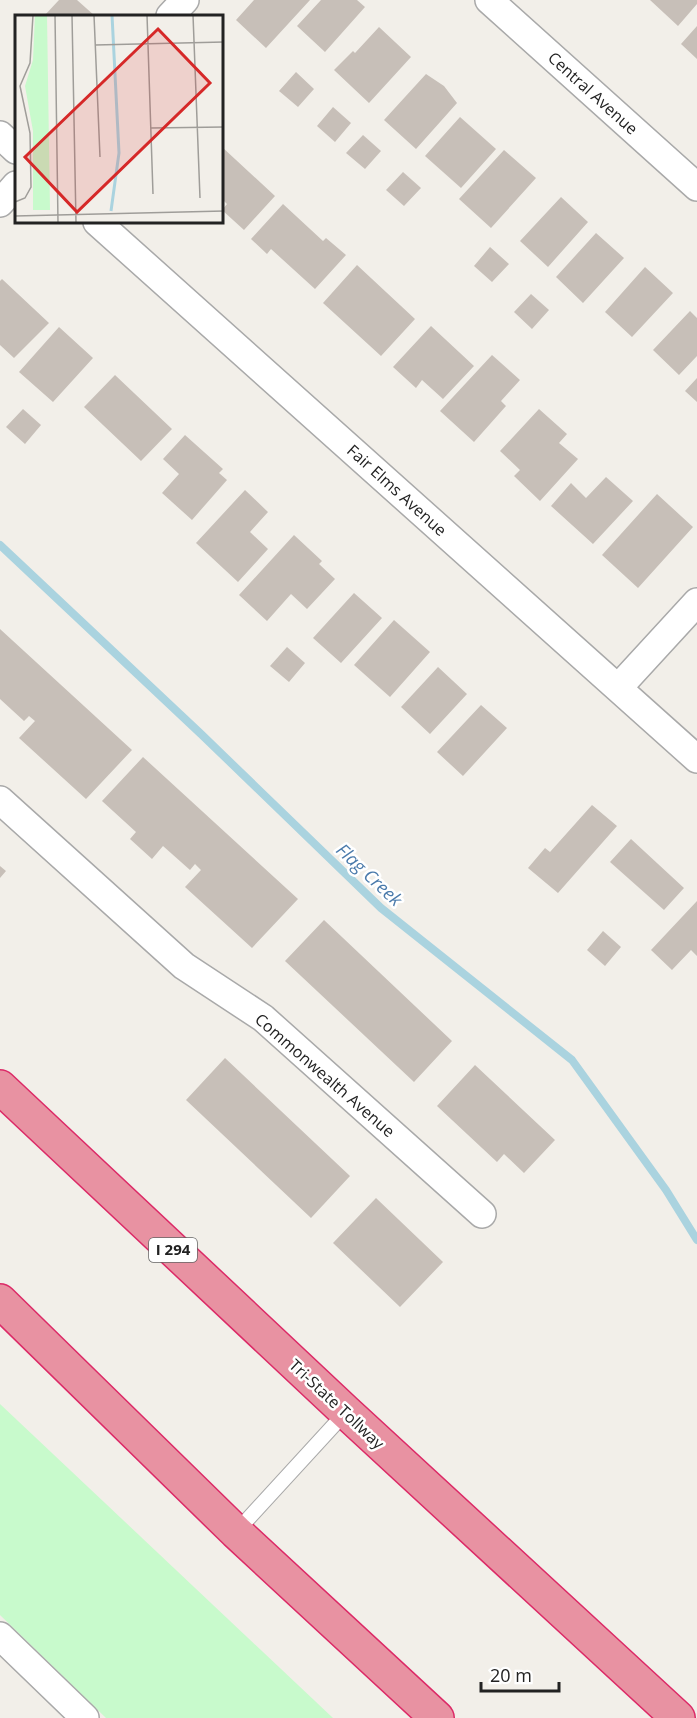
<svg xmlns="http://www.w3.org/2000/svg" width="697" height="1718" font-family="'Open Sans',sans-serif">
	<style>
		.park { fill: #c8facc }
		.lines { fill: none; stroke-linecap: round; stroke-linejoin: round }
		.stream { stroke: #aad3df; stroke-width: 8 }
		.building { fill: #c7bfb8 }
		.lane-casing { stroke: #a9a9a9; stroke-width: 16 }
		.street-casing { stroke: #a9a9a9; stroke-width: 30 }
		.highway-casing { stroke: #dc2a67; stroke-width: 36 }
		.lane { stroke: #fff; stroke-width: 14 }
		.street { stroke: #fff; stroke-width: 27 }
		.highway { stroke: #e892a2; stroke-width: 33 }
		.labels { text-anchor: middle; stroke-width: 5; stroke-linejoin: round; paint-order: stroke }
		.shield { fill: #fff; stroke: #646464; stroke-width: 1.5 }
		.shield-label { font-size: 15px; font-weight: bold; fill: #222 }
		.street-label { font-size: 16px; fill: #222; stroke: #fff }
		.water-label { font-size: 18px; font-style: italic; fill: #4a7aab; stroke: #fff }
		.inset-river { fill: none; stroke: #aad3df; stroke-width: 3 }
		.inset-road { fill: none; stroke: #9f9d99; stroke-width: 1.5 }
		.view { fill: #d62828; fill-opacity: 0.15; stroke: #d62828; stroke-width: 3 }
		.inset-edge { fill: none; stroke: #222; stroke-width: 3 }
	</style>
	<rect width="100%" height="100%" fill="#f2efe9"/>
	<!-- park -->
	<path class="park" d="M0,1404L333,1718H106L0,1615Z"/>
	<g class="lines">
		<!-- stream -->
		<path class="stream" d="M0,545L201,734L381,908L572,1060L666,1190L697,1240"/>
	</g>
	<!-- building -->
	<path class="building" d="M59,0H77L95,16H44Z
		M254,0H310L266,48L236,20Z
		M321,0H357L365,7L325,52L297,26Z
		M650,0H697V4L678,26Z
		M697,26V59L681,44Z
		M379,27L411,57L369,103L334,70L353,51L355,53Z
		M296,72L314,89L298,107L279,91Z
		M426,74L444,86L457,103L416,149L384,120Z
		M333,107L351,123L335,142L317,126Z
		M460,117L496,149L461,188L425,156Z
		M363,135L381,151L365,169L346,153Z
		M222,147L275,196L244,230L222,210L227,204L222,199Z
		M504,150L536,178L491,228L459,199Z
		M403,172L421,188L404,206L386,190Z
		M561,197L588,222L548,267L520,241Z
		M283,204L323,241L326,238L346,255L315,289L271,249L267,254L251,239Z
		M596,233L624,258L583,303L556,277Z
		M490,247L509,264L492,282L474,266Z
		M357,265L415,319L381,356L323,303Z
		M645,267L673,293L632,337L605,312Z
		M2,279L49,323L14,358L0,345V281Z
		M531,294L549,310L532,329L514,312Z
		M690,311L697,318V356L679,375L653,350Z
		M431,326L474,366L443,399L422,380L416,388L393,367Z
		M59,327L93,358L53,402L19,372Z
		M492,355L520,380L501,401L506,406L474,442L440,411Z
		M115,375L172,429L141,461L84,407Z
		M697,378V402L685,391Z
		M23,409L41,425L25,444L6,427Z
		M539,409L567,434L559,443L578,459L540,501L514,476L520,470L500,451Z
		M185,435L223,469L219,473L227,480L192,520L162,493L179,474L163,459Z
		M606,477L633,501L593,544L551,506L571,483L586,498Z
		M245,490L268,512L250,532L268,549L238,582L196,543Z
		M657,494L693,527L638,588L602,555Z
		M294,535L322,561L319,564L335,579L307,609L291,594L267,621L239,595Z
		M354,593L382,618L341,663L313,638Z
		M394,620L430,652L390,697L354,665Z
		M0,629L132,750L86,799L19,738L35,721L29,716L24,721L0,699Z
		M287,647L305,663L289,682L270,666Z
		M438,667L467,694L430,734L401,707Z
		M481,705L507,728L463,776L437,752Z
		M143,757L298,899L252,948L185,887L201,870L195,864L190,870L163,846L152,859L130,839L136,832L102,801Z
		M592,805L617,826L558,893L528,868L545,848L550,852Z
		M631,839L684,888L664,910L610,862Z
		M0,866L6,871L0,878Z
		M697,901V956L691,950L672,970L651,950Z
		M324,920L452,1041L414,1082L285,961Z
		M603,931L621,947L605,966L587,950Z
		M225,1058L350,1176L311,1218L186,1100Z
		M475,1065L555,1140L524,1173L504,1154L497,1162L437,1106Z
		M376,1198L443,1262L400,1307L333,1243Z"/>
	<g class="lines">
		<defs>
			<path id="lane" d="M236,1532L346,1412"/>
			<path id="street" d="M489,0L697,187
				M170,16L185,0
				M0,135L16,150
				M0,203L16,185
				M97,222L697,759
				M618,688L697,602
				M0,800L184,966L263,1018L482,1214
				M0,1636L85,1718"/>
			<path id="highway" d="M0,1087L346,1412L678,1718
				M0,1301L236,1532L437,1718"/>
		</defs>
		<!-- lane casing -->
		<use href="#lane" class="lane-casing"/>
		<!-- street casing -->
		<use href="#street" class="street-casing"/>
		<!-- highway casing -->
		<use href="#highway" class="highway-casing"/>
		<!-- lane -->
		<use href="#lane" class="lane"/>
		<!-- street -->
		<use href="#street" class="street"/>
		<!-- highway -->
		<use href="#highway" class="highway"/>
	</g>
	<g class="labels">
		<!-- shield labels -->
		<rect class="shield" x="149" y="1238" width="48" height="24" rx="4.5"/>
		<g class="shield-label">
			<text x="173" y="1255">I 294</text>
		</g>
		<!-- street labels -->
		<g class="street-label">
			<text transform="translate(593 93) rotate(42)" y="6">Central Avenue</text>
			<text transform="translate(397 490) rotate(42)" y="6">Fair Elms Avenue</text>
			<text transform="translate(325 1075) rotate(41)" y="6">Commonwealth Avenue</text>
			<text transform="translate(337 1404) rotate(43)" y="6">Tri-State Tollway</text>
		</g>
		<!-- water labels -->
		<g class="water-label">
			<text transform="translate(369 875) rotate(43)" y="6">Flag Creek</text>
		</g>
	</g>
	<!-- overview -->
	<g transform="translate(15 15)">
		<rect width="208" height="208" fill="#f2efe9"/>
		<path d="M20,0H32L35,195H18V116L10,71L18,45Z" fill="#c8facc"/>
		<path class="inset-river" d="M96,196L104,138L97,0"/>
		<path class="inset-road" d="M40,0L43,208M57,0L61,208M79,0L85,142M132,0L138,179M178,0L185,183M80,30L209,27M136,113L209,112M0,187L10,183L16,172L15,118L5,71L15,48L18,0M0,201L209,196"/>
		<path class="view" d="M143,14L195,68L62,197L10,142Z"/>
		<rect width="208" height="208" class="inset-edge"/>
	</g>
	<!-- scale -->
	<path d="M481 1682v9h78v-9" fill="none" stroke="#222222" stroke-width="3"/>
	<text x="490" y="1682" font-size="18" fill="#222222" stroke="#ffffff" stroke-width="4.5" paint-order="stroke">20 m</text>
</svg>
